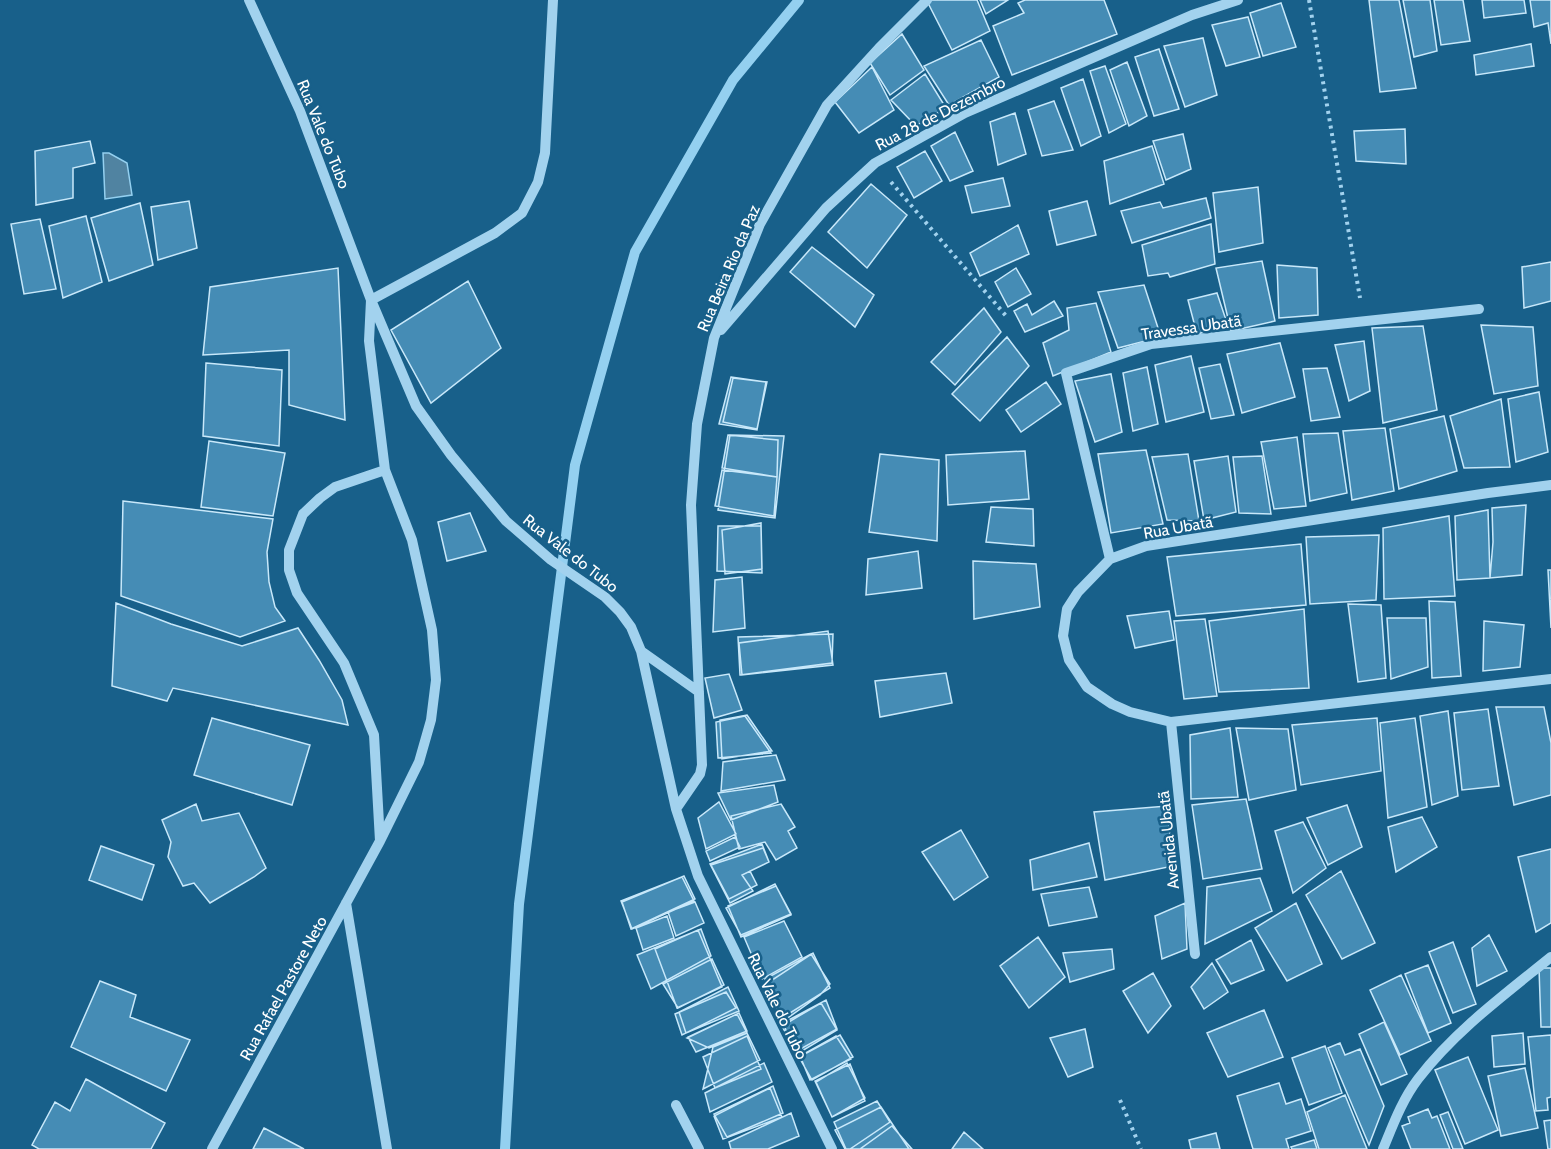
<svg xmlns="http://www.w3.org/2000/svg" width="1551" height="1149" font-family="Cabin,sans-serif">
	<style>
		.water { fill: #5083a1; stroke: #94d0f0; stroke-width: 1.5 }
		.lines { fill: none; stroke-linecap: round; stroke-linejoin: round }
		.stream { stroke: #94d0f0; stroke-width: 10 }
		.building { fill: #458cb5; stroke: #c8e8fa; stroke-width: 1.5 }
		.path { stroke: #a2d2ee; stroke-width: 4; stroke-dasharray: 3 4.5; stroke-linecap: butt }
		.minor { stroke: #a2d2ee; stroke-width: 10 }
		.labels { text-anchor: middle; stroke-width: 5; stroke-linejoin: round; paint-order: stroke }
		.street-label { font-size: 16px; fill: #fff; stroke: #18608a }
	</style>
	<rect width="100%" height="100%" fill="#18608a"/>
	<!-- water -->
	<path class="water" d="M103,153H109L127,163L132,195L105,199Z"/>
	<g class="lines">
		<!-- stream -->
		<path class="stream" d="M505,1149L519,904L575,465L635,252L733,80L799,0"/>
	</g>
	<!-- building -->
	<path class="building" d="M932,0H977L990,31L952,50L928,3Z
		M980,0H1008L986,14Z
		M1025,0H1104L1117,34L1012,75L993,26L1024,13L1018,3Z
		M1369,0H1399L1416,88L1380,92Z
		M1403,0H1430L1437,51L1414,57Z
		M1434,0H1463L1470,41L1441,45Z
		M1482,0H1524L1526,13L1484,18Z
		M1530,0H1551V44L1548,23L1534,27Z
		M1281,3L1296,47L1263,56L1250,13Z
		M1248,17L1260,57L1226,66L1212,25Z
		M902,34L924,70L890,95L870,63Z
		M1203,38L1217,95L1185,107L1164,46Z
		M981,40L999,77L949,105L924,66Z
		M1531,44L1534,66L1476,75L1474,55Z
		M1159,49L1179,109L1154,116L1135,57Z
		M1127,62L1147,116L1129,126L1110,70Z
		M1105,66L1126,124L1109,133L1090,71Z
		M872,67L894,110L859,133L835,102Z
		M925,74L946,108L916,126L891,100Z
		M1083,79L1101,136L1081,146L1061,88Z
		M1054,101L1073,150L1042,156L1028,110Z
		M1015,113L1026,154L998,165L990,122Z
		M1405,129L1406,164L1356,161L1354,131Z
		M955,132L973,171L950,181L931,146Z
		M1183,134L1191,169L1166,180L1153,141Z
		M90,141L95,163L73,168V198L36,205L35,151Z
		M1152,146L1164,184L1110,204L1104,161Z
		M925,151L942,181L914,198L897,167Z
		M1003,178L1010,206L972,213L965,186Z
		M871,184L907,215L867,268L828,232Z
		M1258,187L1263,243L1219,252L1213,193Z
		M1206,198L1211,218L1132,243L1121,211L1160,202L1163,208Z
		M189,201L197,248L158,260L151,207Z
		M1087,201L1096,235L1057,245L1049,211Z
		M140,203L153,265L109,281L91,218Z
		M86,216L102,282L63,298L49,226Z
		M40,219L56,289L24,294L11,224Z
		M1211,224L1215,264L1170,277L1168,273L1148,276L1142,245Z
		M1018,225L1029,254L980,276L970,253Z
		M812,247L874,295L855,327L790,272Z
		M1262,261L1275,321L1231,331L1216,268Z
		M1551,262V301L1524,308L1522,267Z
		M1277,265L1317,268L1318,315L1279,318Z
		M338,268L345,420L289,405V350L203,355L210,287Z
		M1016,268L1031,294L1008,307L995,282Z
		M468,281L501,348L431,403L391,330Z
		M1144,285L1161,337L1118,348L1098,292Z
		M1217,293L1228,326L1197,334L1188,300Z
		M1054,301L1063,316L1025,332L1014,311L1027,304L1032,315Z
		M1096,303L1111,352L1053,376L1043,343L1069,330L1067,308Z
		M984,308L1001,332L955,385L931,362Z
		M1481,325L1533,327L1538,386L1494,394Z
		M1423,326L1437,410L1383,423L1372,328Z
		M1007,337L1029,366L980,421L952,394Z
		M1364,341L1370,391L1349,401L1335,345Z
		M1280,343L1295,397L1242,413L1227,354Z
		M1191,356L1204,412L1166,422L1155,365Z
		M206,363L282,370L279,446L203,436Z
		M1220,364L1234,415L1211,419L1199,368Z
		M1147,367L1158,424L1133,431L1123,373Z
		M1327,368L1340,417L1311,421L1303,369Z
		M1111,374L1122,432L1095,442L1075,381Z
		M731,377L766,382L757,430L719,424Z
		M733,378L767,382L757,429L723,422Z
		M1046,382L1061,404L1021,432L1006,410Z
		M1539,392L1548,452L1516,462L1508,399Z
		M1501,399L1510,467L1464,468L1450,416Z
		M1444,416L1457,471L1399,489L1390,429Z
		M1385,428L1394,491L1352,500L1343,431Z
		M1338,433L1347,493L1310,501L1303,434Z
		M728,435L778,440L777,477L722,468Z
		M730,435L784,436L775,518L718,510Z
		M1297,437L1306,506L1274,509L1261,442Z
		M209,441L285,453L273,516L201,507Z
		M1146,450L1163,524L1111,533L1098,454Z
		M1025,451L1029,499L948,505L946,455Z
		M880,454L939,460L937,541L869,532Z
		M1188,454L1199,521L1167,520L1152,457Z
		M1228,456L1236,512L1204,520L1194,461Z
		M1262,456L1271,514L1239,513L1233,457Z
		M722,470L777,477L774,516L715,506Z
		M123,501L273,519L267,552L269,582L275,607L285,621L240,637L121,596Z
		M1526,505L1522,575L1490,578L1493,542L1492,508Z
		M991,507L1033,509L1034,546L986,542Z
		M1488,510L1490,578L1457,580L1455,516Z
		M470,513L486,551L447,561L438,522Z
		M1449,516L1455,596L1384,599L1383,528Z
		M761,523L762,569L725,574L722,530Z
		M718,526H761L762,573L717,571Z
		M1379,535L1376,600L1310,604L1306,537Z
		M1301,544L1306,605L1176,616L1167,557Z
		M918,551L922,588L866,595L868,559Z
		M973,561L1036,564L1040,607L974,619Z
		M1548,570H1551V628Z
		M742,577L745,628L713,632L715,580Z
		M1429,601L1455,602L1461,676L1432,678Z
		M116,603L171,624L242,646L298,628L319,660L342,700L348,725L173,688L167,701L112,686Z
		M1348,604L1381,605L1386,678L1358,682Z
		M1304,609L1309,688L1219,692L1209,621Z
		M1169,611L1174,640L1135,648L1127,616Z
		M1387,618H1426L1428,667L1391,679Z
		M1205,619L1217,696L1184,699L1174,621Z
		M1484,621L1524,625L1520,667L1483,671Z
		M828,631L833,665L742,675L739,643Z
		M833,634L832,663L740,675L738,637Z
		M946,673L952,703L880,717L875,681Z
		M729,674L742,710L714,718L705,678Z
		M1496,707H1544L1551,743V795L1514,805Z
		M1488,709L1499,786L1462,790L1454,713Z
		M1448,711L1458,796L1432,805L1420,716Z
		M747,715L772,751L722,759L720,720Z
		M745,716L771,753L718,758L716,722Z
		M212,718L310,745L292,805L194,775Z
		M1377,718L1381,771L1301,785L1292,725Z
		M1415,718L1427,807L1388,818L1380,723Z
		M1230,728L1238,797L1191,799L1190,735Z
		M1236,728L1288,729L1296,790L1249,800Z
		M776,755L785,780L721,791L723,762Z
		M774,785L778,802L731,820L718,793Z
		M1246,799L1262,869L1203,879L1192,805Z
		M719,802L736,834L706,849L698,818Z
		M196,804L202,821L239,813L266,868L254,877L210,903L194,883L183,886L168,857L171,842L162,820Z
		M781,804L795,827L788,831L797,848L776,860L765,842L739,849L731,816Z
		M1347,805L1362,847L1328,865L1307,818Z
		M1167,806L1173,866L1105,880L1094,812Z
		M1422,817L1437,847L1396,872L1388,827Z
		M1303,822L1326,868L1293,893L1275,831Z
		M961,830L988,877L954,900L922,852Z
		M735,837L740,847L710,861L706,851Z
		M1089,843L1097,877L1033,890L1030,860Z
		M762,844L769,862L742,875L753,891L730,903L710,864Z
		M101,846L154,865L142,900L89,880Z
		M763,848L769,862L750,871L757,885L729,899L711,865Z
		M1551,849V923L1536,932L1518,857Z
		M1341,871L1375,943L1342,959L1306,895Z
		M684,876L695,899L631,929L622,902Z
		M682,877L694,901L632,929L621,901Z
		M1260,878L1272,911L1205,944L1207,887Z
		M775,884L791,914L741,935L726,908Z
		M776,886L791,915L741,937L728,906Z
		M1089,887L1097,917L1049,926L1041,894Z
		M695,902L704,923L676,936L668,912Z
		M1185,903L1187,949L1162,959L1155,916Z
		M1296,903L1322,964L1287,981L1255,928Z
		M667,916L674,938L643,950L636,928Z
		M784,921L802,957L762,979L744,937Z
		M701,929L711,956L651,989L637,955Z
		M698,930L722,987L677,1008L655,949Z
		M1489,935L1507,971L1477,986L1472,948Z
		M1038,937L1065,977L1029,1008L1000,966Z
		M1251,940L1264,970L1231,984L1216,960Z
		M1453,942L1476,1004L1453,1013L1429,952Z
		M1112,949L1114,969L1070,982L1063,953Z
		M813,953L830,988L782,1018L763,986Z
		M811,954L830,984L820,995L782,1022L765,979Z
		M712,959L724,985L678,1008L663,984Z
		M1212,963L1228,992L1204,1009L1191,987Z
		M1428,965L1451,1023L1428,1033L1405,974Z
		M1539,968H1551V1027H1541Z
		M1153,973L1171,1006L1148,1033L1123,991Z
		M1401,975L1431,1041L1400,1055L1370,990Z
		M100,981L136,995L130,1017L190,1040L166,1091L71,1047Z
		M728,987L739,1011L686,1033L679,1012Z
		M726,992L736,1008L682,1035L675,1014Z
		M826,1000L837,1029L795,1052L783,1023Z
		M821,1003L837,1030L797,1054L782,1026Z
		M1264,1010L1283,1057L1228,1077L1207,1033Z
		M739,1013L747,1031L696,1052L688,1037Z
		M737,1014L747,1033L709,1048L687,1038Z
		M1384,1022L1407,1074L1381,1085L1359,1034Z
		M1085,1029L1093,1067L1068,1077L1050,1038Z
		M747,1033L760,1060L703,1089L713,1047Z
		M1523,1033L1525,1064L1494,1067L1492,1036Z
		M840,1035L853,1057L812,1080L799,1057Z
		M1551,1035V1097L1547,1098L1548,1110L1536,1111L1528,1037Z
		M747,1036L761,1069L715,1088L703,1057Z
		M836,1036L851,1059L810,1080L800,1056Z
		M1340,1043L1345,1055L1360,1049L1384,1106L1369,1145L1328,1048Z
		M1325,1046L1342,1093L1309,1105L1292,1058Z
		M1468,1057L1498,1130L1465,1144L1435,1070Z
		M764,1063L772,1082L710,1112L705,1093Z
		M847,1063L865,1098L832,1117L816,1082Z
		M850,1064L865,1101L832,1117L815,1081Z
		M1525,1068L1538,1128L1501,1136L1488,1076Z
		M86,1079L165,1123L151,1149H39L32,1145L55,1102L70,1111Z
		M1279,1083L1286,1104L1301,1099L1311,1131L1286,1139L1289,1149H1253L1237,1096Z
		M773,1086L783,1113L727,1137L714,1114Z
		M770,1088L782,1117L723,1139L714,1116Z
		M1345,1095L1367,1149H1319L1307,1112Z
		M877,1101L890,1122L850,1149H846L834,1122Z
		M881,1107L909,1149H845L835,1130Z
		M1428,1109L1432,1118L1437,1116L1450,1149H1411L1402,1126L1410,1123L1408,1117Z
		M1448,1112L1463,1149H1453L1440,1115Z
		M791,1113L799,1136L768,1149H731L729,1142Z
		M1551,1120V1149H1548L1544,1121Z
		M892,1126L912,1149H860Z
		M264,1128L304,1149H253Z
		M964,1132L983,1149H952Z
		M1216,1133L1220,1149H1191L1189,1140Z
		M1314,1140L1317,1149H1292L1291,1147Z"/>
	<g class="lines">
		<!-- path -->
		<path class="path" d="M1309,0L1360,298
			M891,182L1007,317
			M1120,1100L1141,1149"/>
		<!-- minor -->
		<path class="minor" d="M249,0L300,111L371,300L416,406L451,455L506,521L551,560L605,597L620,612L631,627L641,651L676,809L698,876L832,1149
			M721,330L826,208L875,163L965,113L1192,15L1238,0
			M1551,485L1488,493L1146,546L1110,559L1078,592L1067,609L1063,636L1069,660L1087,687L1112,704L1130,712L1171,722L1551,679
			M1110,559L1066,373L1151,344L1479,309
			M641,651L699,692
			M1171,722L1195,954
			M676,809L700,774L702,765L691,505L697,424L714,338L760,224L827,105L879,48L927,0
			M380,841L374,735L344,663L297,593L289,570V550L303,514L320,498L335,487L385,470
			M346,903L387,1149
			M676,1105L699,1149
			M212,1149L380,841L419,762L431,720L436,680L432,630L412,540L385,470L369,341L371,300L495,233L522,213L538,182L545,153L553,0
			M1383,1149C1393,1125 1402,1100 1418,1079C1455,1031 1504,995 1551,957"/>
	</g>
	<g class="labels">
		<!-- street labels -->
		<g class="street-label">
			<text transform="translate(940 113) rotate(-27)" y="6">Rua 28 de Dezembro</text>
			<text transform="translate(324 134) rotate(68)" y="6">Rua Vale do Tubo</text>
			<text transform="translate(728 268) rotate(-67)" y="6">Rua Beira Rio da Paz</text>
			<text transform="translate(1191 327) rotate(-8)" y="6">Travessa Ubatã</text>
			<text transform="translate(1178 527) rotate(-10)" y="6">Rua Ubatã</text>
			<text transform="translate(571 553) rotate(38)" y="6">Rua Vale do Tubo</text>
			<text transform="translate(1168 840) rotate(-96)" y="6">Avenida Ubatã</text>
			<text transform="translate(283 988) rotate(-61)" y="6">Rua Rafael Pastore Neto</text>
			<text transform="translate(778 1006) rotate(64)" y="6">Rua Vale do Tubo</text>
		</g>
	</g>
</svg>
